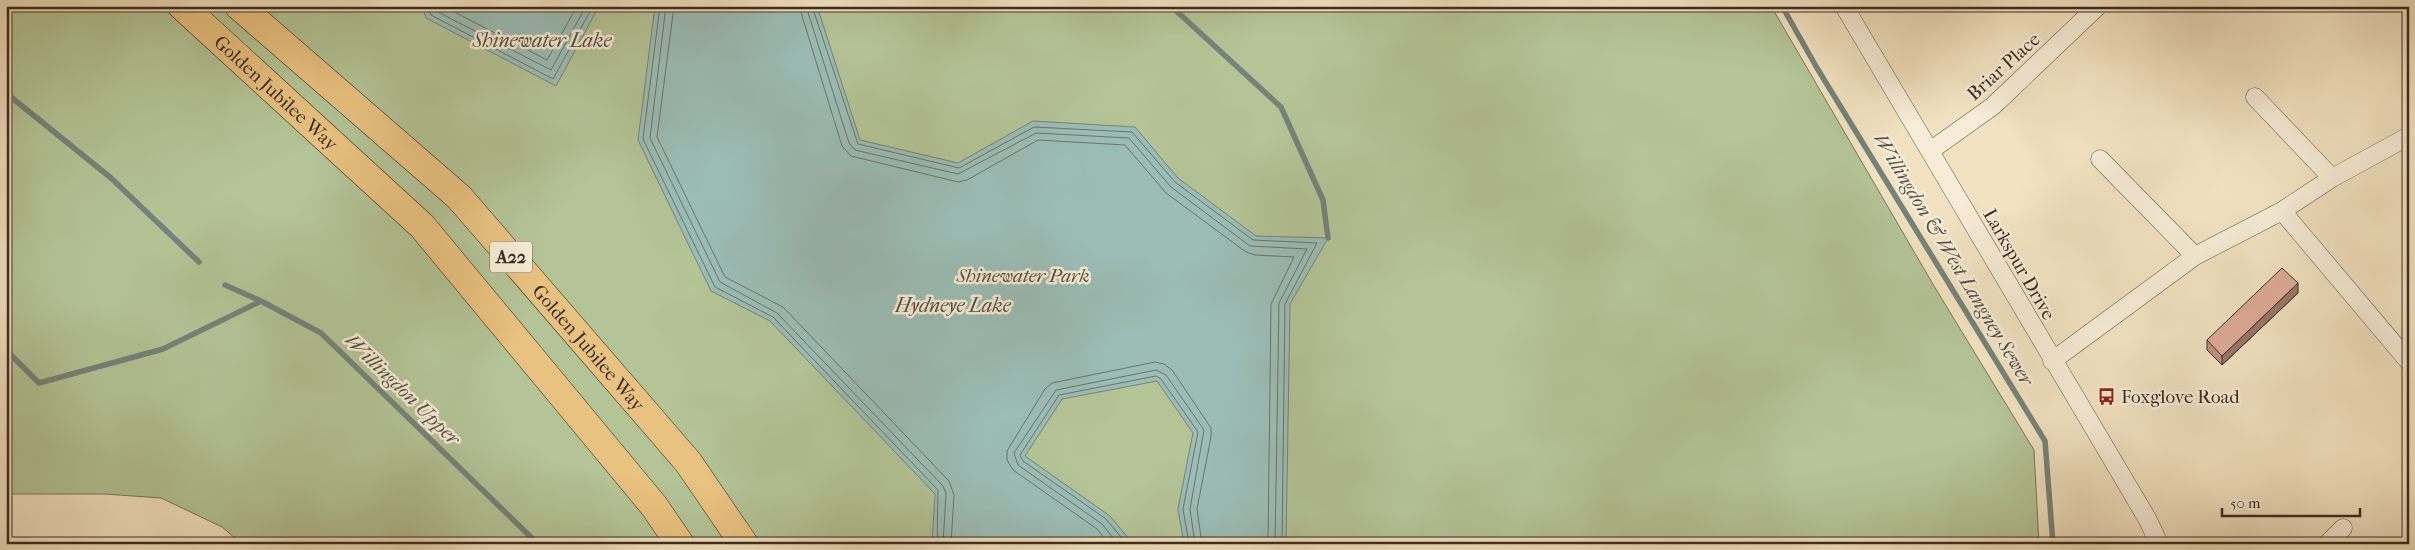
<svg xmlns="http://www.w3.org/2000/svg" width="2415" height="550" font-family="'IM FELL French Canon',serif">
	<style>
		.green { fill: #b4c497; stroke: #78785c }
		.water { fill: #9bbdb6; stroke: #75837b }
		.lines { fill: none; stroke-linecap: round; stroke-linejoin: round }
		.shore { stroke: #6c746c; stroke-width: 1 }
		.stream { stroke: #75837b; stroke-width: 5.5 }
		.street-casing { stroke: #6a5a4a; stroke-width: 19 }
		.highway-casing { stroke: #3d2c22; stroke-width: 29 }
		.street { stroke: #f7ecd7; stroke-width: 18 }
		.highway { stroke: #e9c180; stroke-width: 28 }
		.wall { fill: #bf9283; stroke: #3d2c22 }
		.shaded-wall { fill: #9b776a; stroke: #3d2c22 }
		.building { fill: #deaa98; stroke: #3d2c22 }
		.labels { text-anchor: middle; stroke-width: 5; stroke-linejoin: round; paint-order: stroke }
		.shield { fill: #f7ecd7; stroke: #756658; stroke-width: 1 }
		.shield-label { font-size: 18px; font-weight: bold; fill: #3d2c22 }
		.street-label { font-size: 19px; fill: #3d2c22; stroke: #f7ecd7 }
		.park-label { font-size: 19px; font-style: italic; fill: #5b523f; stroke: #f7ecd7 }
		.poi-label { font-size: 19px; fill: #3d2c22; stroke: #f7ecd7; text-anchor: start }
		.water-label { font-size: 20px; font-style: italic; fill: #545047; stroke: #f7ecd7 }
	</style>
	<rect width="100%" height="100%" fill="#f2e2c1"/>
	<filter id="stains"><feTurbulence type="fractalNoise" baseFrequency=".004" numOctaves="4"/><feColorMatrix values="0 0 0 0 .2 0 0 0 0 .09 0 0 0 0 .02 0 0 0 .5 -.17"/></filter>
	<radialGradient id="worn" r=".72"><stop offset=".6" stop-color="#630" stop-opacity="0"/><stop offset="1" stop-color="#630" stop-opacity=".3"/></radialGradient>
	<!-- green -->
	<path class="green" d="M6,6H1771L1934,286L2034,450L2039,544H242L222,527L161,498L105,494H6Z"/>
	<!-- water -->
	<path class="water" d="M422,6H599L556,86L426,18Z
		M655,6H817L860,140L958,163L1033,121L1135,127L1178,178L1256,236L1328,238L1290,304L1286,544H1184L1178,509L1193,433L1157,381L1062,399L1025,456L1110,516L1133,544H932L935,494L770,321L711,291L638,140Z"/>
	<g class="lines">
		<!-- shore -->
		<path class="shore" d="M428,6L431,15L553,79L593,6
			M434,6L436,11L551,70L586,6
			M443,6L547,60L577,6
			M660,6L643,139L715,287L773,317L938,490L937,544
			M666,6L650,138L720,282L777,313L943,486L946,494L943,544
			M674,6L657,137L725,277L783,307L949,481L954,495L951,544
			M799,6L842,146L851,156L958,182L967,180L1038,140L1125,145L1166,193L1246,252L1255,255L1294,257L1271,304L1268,544
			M806,6L849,143L855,150L958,174L1036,133L1129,138L1171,187L1250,246L1307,249L1279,303L1275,544
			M812,6L858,144L959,168L1034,127L1132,132L1175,182L1253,240L1317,243L1285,304L1282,544
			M1109,544L1097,529L1013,470L1007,460V451L1045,389L1052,383L1155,362L1164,364L1172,370L1211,428V437L1197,509L1202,544
			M1118,544L1102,524L1018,465L1014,453L1056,390L1156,370L1166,375L1204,430L1190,509L1195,544
			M1127,544L1106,519L1023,461L1020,455L1059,395L1156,376L1161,379L1198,432L1183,509L1189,544"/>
		<!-- stream -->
		<path class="stream" d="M1171,6L1281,107L1323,200L1328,238
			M1782,6L1817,68L2045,441L2053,544
			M6,93L111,178L199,262
			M225,285L261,301L321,333L538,544
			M6,350L39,383L163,349L261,301"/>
		<defs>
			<path id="street" d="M1844,6L2148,520L2159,544
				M2255,97L2332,178
				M1930,151L1993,106L2098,6
				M2100,159L2195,256
				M2282,211L2409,362
				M2052,361L2195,256L2282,211L2332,178L2409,136
				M2327,544L2343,528"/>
			<g id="highway">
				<path id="s1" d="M182,6L422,226L654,506L680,544"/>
				<path id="s2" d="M239,6L459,197L688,462L744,544"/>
			</g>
		</defs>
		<!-- street casing -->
		<use href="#street" class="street-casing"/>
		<!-- highway casing -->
		<use href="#highway" class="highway-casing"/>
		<!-- street -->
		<use href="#street" class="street"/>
		<!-- highway -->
		<use href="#highway" class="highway"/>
	</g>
	<!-- wall -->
	<path class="wall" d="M2298,293L2222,365L2207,350V340Z"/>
	<!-- shaded-wall -->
	<path class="shaded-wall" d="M2298,283V293L2222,365V356Z"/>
	<!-- building -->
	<path class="building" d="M2282,268L2298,283L2222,356L2207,340Z"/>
	<!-- icons -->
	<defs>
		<symbol id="bus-bare" viewBox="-9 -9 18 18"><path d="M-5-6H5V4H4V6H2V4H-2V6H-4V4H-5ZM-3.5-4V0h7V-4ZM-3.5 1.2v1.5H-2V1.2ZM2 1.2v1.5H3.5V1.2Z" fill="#8f2418" stroke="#f7ecd7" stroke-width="2.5" paint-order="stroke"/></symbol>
	</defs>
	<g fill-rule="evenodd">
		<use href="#bus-bare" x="2094" y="384" width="25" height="25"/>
	</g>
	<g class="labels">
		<!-- shield labels -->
		<rect class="shield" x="490" y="241.5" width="42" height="31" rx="4"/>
		<g class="shield-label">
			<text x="511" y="263">A22</text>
		</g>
		<!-- street labels -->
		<g class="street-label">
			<text transform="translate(2003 66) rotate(-42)" y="7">Briar Place</text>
			<text dy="7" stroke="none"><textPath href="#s1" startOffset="128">Golden Jubilee Way</textPath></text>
			<text transform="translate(2020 264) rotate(60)" y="7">Larkspur Drive</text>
			<text dy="7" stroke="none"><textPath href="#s2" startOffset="490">Golden Jubilee Way</textPath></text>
		</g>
		<!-- park labels -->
		<g class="park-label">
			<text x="1023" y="282">Shinewater Park</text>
		</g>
		<!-- poi labels -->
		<g class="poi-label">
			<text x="2121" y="403">Foxglove Road</text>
		</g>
		<!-- water labels -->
		<g class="water-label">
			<text x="542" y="47">Shinewater Lake</text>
			<text transform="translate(1954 259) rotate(59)" y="7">Willingdon &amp; West Langney Sewer</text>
			<text x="953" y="312">Hydneye Lake</text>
			<text transform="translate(403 389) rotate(44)" y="7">Willingdon Upper</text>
		</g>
	</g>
	<!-- margin -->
	<rect width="2415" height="550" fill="none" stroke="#f2e2c1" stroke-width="25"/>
	<rect x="8" y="8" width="2400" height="535" fill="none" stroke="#3d2c22" stroke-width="2.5"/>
	<rect x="12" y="12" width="2390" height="525" fill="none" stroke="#3d2c22"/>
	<!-- scale -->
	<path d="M2222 508v8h138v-8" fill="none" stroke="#3d2c22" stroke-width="2.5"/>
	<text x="2230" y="508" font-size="15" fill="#3d2c22" stroke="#f7ecd7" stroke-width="4" paint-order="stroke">50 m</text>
	<rect width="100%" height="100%" filter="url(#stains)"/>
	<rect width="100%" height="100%" fill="url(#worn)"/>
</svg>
